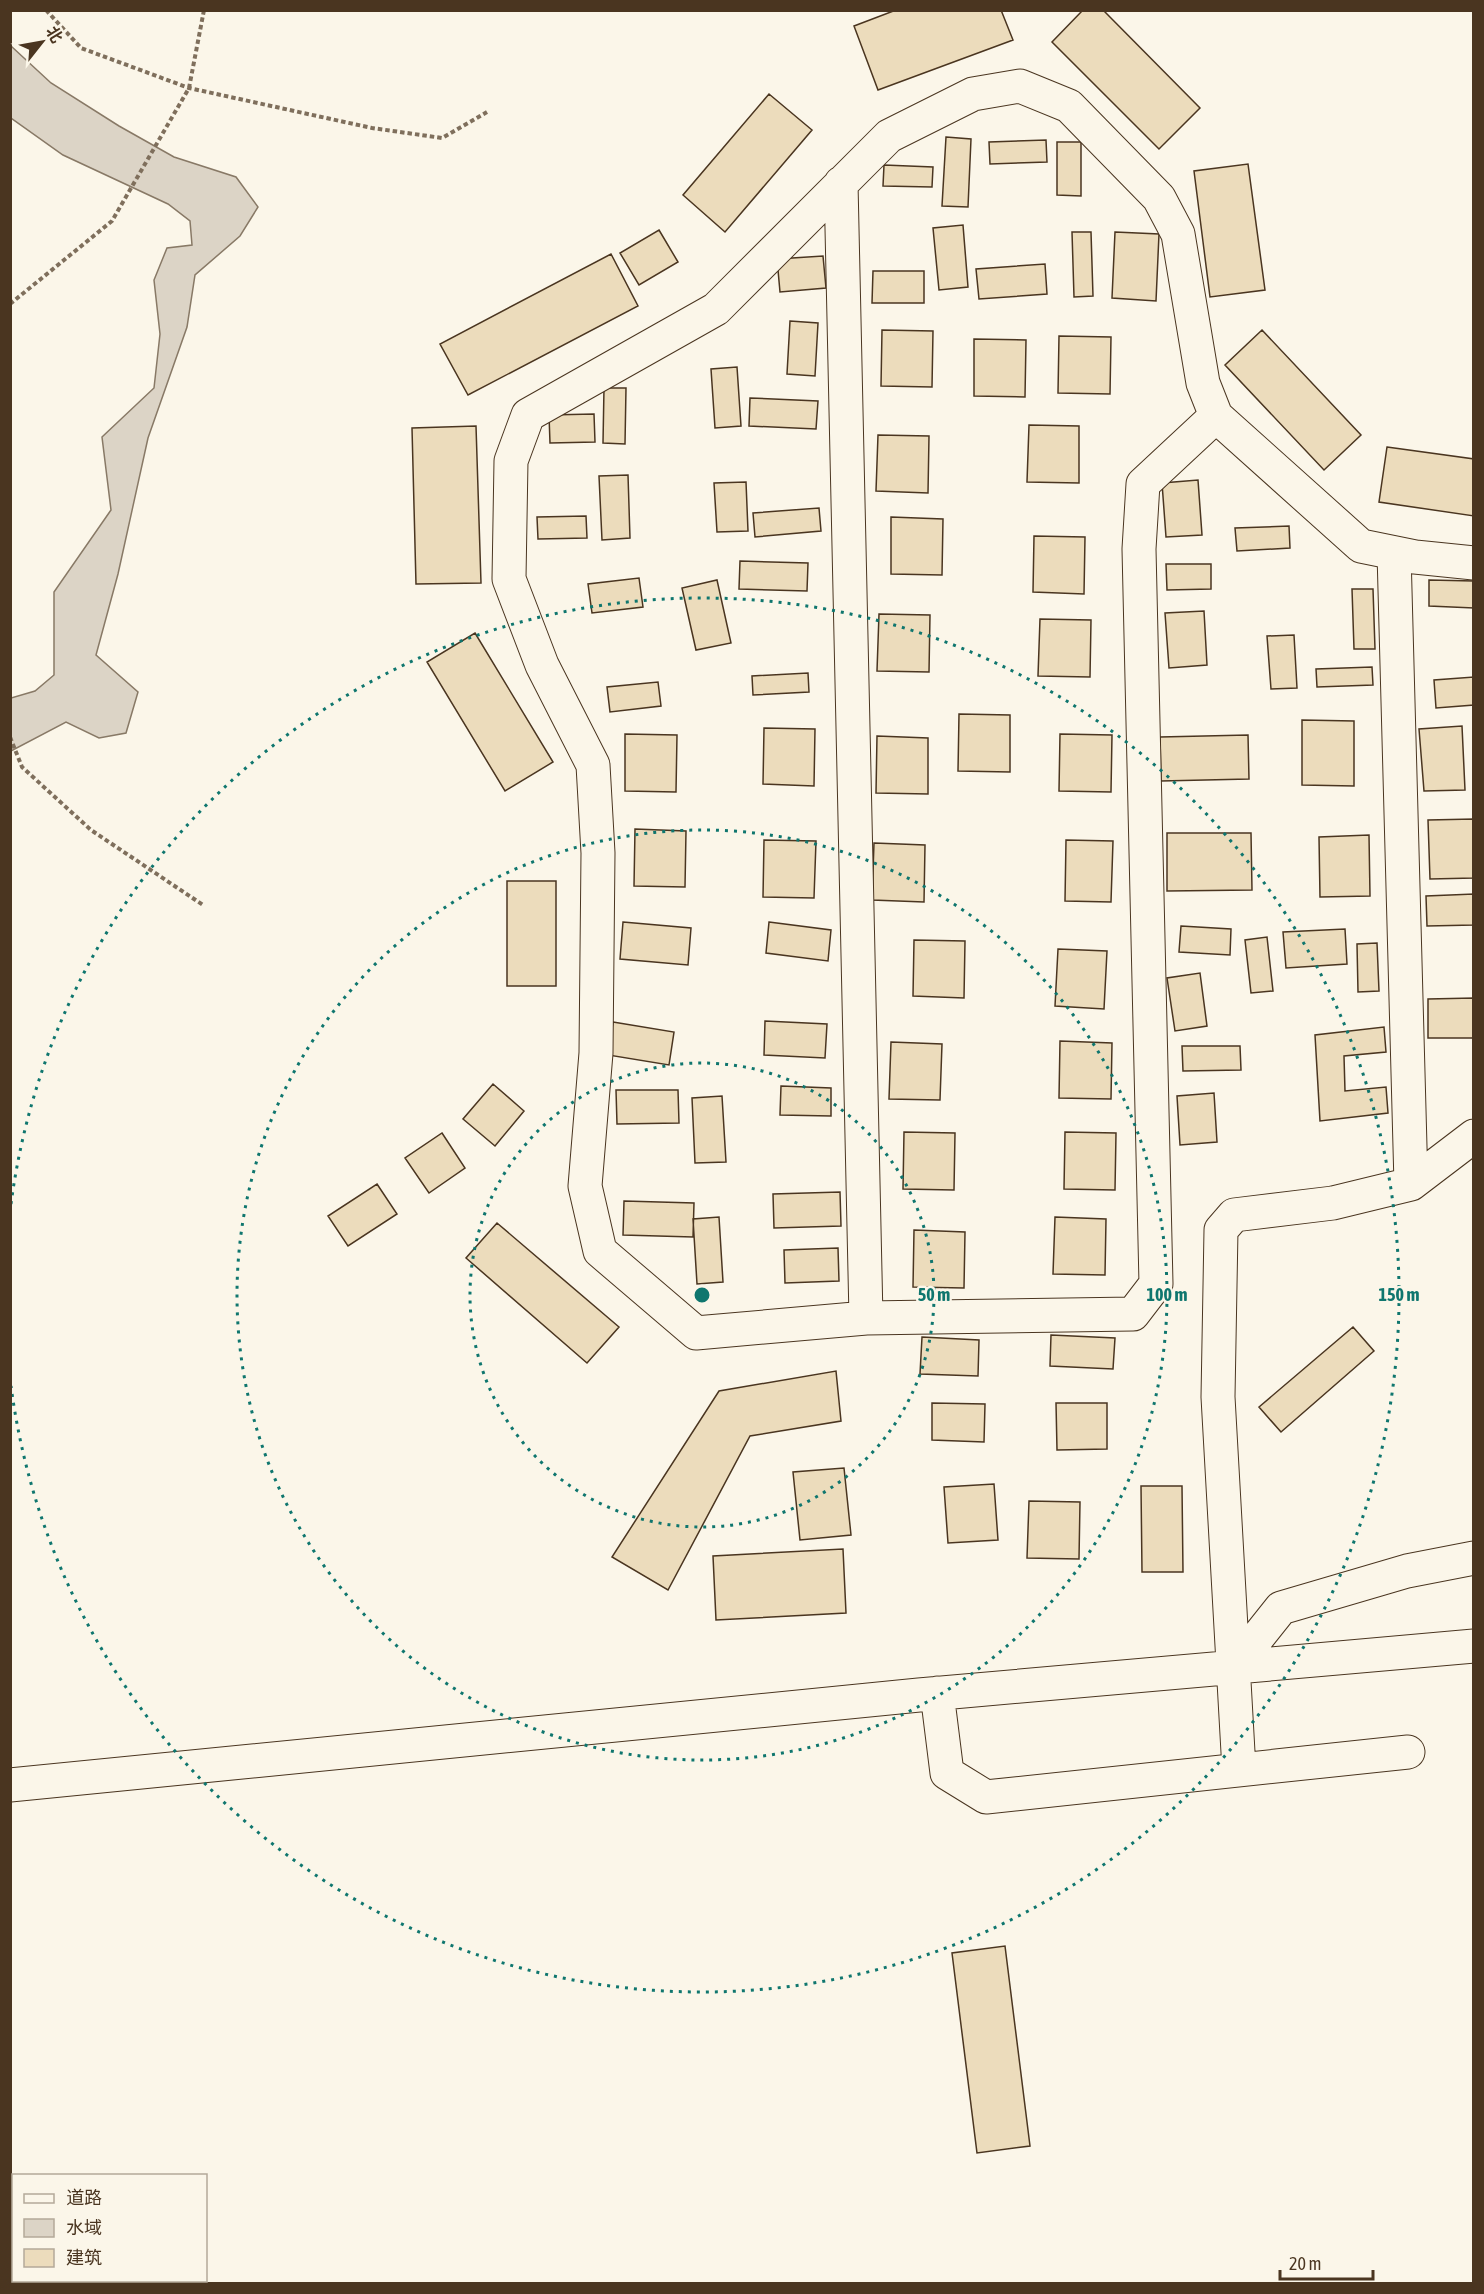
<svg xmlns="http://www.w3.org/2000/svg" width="1484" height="2294" font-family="'Asap Condensed','Noto Sans SC',sans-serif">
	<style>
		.water { fill: #dcd4c6; stroke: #887966; stroke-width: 1.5 }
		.building { fill: #ecdcbc; stroke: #4a3520; stroke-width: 1.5 }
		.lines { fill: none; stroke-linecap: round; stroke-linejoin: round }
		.minor-casing { stroke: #4a3520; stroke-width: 35 }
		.path { stroke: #7f6f5c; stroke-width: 4; stroke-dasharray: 4.5 3; stroke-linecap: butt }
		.minor { stroke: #fbf6e9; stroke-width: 33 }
		.ring { fill: none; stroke: #0f766e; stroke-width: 3; stroke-dasharray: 3 6 }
		.centre { fill: #0f766e; stroke: #fbf6e9; stroke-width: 3 }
		.ring-label { font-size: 18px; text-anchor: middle; font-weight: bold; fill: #0f766e; stroke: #fbf6e9; stroke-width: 4.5; stroke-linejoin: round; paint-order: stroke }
	</style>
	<rect width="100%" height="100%" fill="#fbf6e9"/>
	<!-- water -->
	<path class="water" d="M11,46L51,83L119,126L174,157L236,177L258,207L240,236L195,275L187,327L148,438L118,574L96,655L138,692L126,733L99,738L66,722L11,751V698L35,691L54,675V592L111,510L102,437L154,388L160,334L154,280L167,248L192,245L190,221L168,204L63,155L11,118Z"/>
	<!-- building -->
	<path class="building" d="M896,10H1001L1013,40L878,90L854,26Z
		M1083,10H1103L1200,108L1159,149L1052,42Z
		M769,94L812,130L725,232L683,195Z
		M946,137L971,139L968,207L942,206Z
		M1046,140L1047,162L990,164L989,142Z
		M1057,142H1081V196L1057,195Z
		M1248,164L1265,290L1210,297L1194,171Z
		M884,165L933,167L932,187L883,186Z
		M963,225L968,287L939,290L933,228Z
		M659,230L678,262L639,285L620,253Z
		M1072,232H1091L1093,296L1074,297Z
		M1115,232L1159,234L1156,301L1112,298Z
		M611,254L638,306L468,395L440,344Z
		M823,256L826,288L780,292L777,259Z
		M1045,264L1047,294L979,299L976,269Z
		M873,271H924V303H872Z
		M790,321L818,323L815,376L787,374Z
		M882,330L933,331L932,387L881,386Z
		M1262,330L1361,435L1324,470L1225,365Z
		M1059,336L1111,337L1110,394L1058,393Z
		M974,339L1026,340L1025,397L974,396Z
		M737,367L741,426L715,428L711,369Z
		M604,388H626L625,444L603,443Z
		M750,398L818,401L816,429L749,426Z
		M594,414L595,442L550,443L549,415Z
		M1029,425L1079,426V483L1027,482Z
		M476,426L481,583L416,584L412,428Z
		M878,435L929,436L928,493L876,491Z
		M1387,447L1474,459V516L1379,502Z
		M628,475L630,538L602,540L599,476Z
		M1198,480L1202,535L1166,537L1162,483Z
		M746,482L748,531L717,532L714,483Z
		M819,508L821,531L755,537L753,513Z
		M586,516L587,538L538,539L537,517Z
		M891,517L943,519L942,575L891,574Z
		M1289,526L1290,548L1237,551L1235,528Z
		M1034,536L1085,537L1084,594L1033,592Z
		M740,561L808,563L807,591L739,589Z
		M1166,564H1211V589L1167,590Z
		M639,578L643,607L592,613L588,584Z
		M717,580L731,643L696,650L682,588Z
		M1429,580L1474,581V608L1429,606Z
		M1352,589H1373L1375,649H1354Z
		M1204,611L1207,665L1169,668L1165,613Z
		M879,614L930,615L929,672L877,671Z
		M1040,619L1091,620L1090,677L1038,676Z
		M475,633L553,762L505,791L427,662Z
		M1294,635L1297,688L1271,689L1267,636Z
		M1372,667L1373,685L1317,687L1316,669Z
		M808,673L809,692L753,695L752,676Z
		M1474,677V705L1436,708L1434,680Z
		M658,682L661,706L610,712L607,687Z
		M959,714L1010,715V772L958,771Z
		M1302,720L1354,721V786L1302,785Z
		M1462,726L1465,790L1424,791L1419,729Z
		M764,728L815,729L814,786L763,784Z
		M625,734L677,735L676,792L625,791Z
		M1060,734L1112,735L1111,792L1059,791Z
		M1248,735L1249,779L1161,781L1160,737Z
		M877,736L928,738V794L876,793Z
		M1474,819V878L1430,879L1428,820Z
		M635,829L686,831L685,887L634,886Z
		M1167,833H1251L1252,890L1167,891Z
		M1369,835L1370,896L1320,897L1319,837Z
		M764,840L816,841L814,898L763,897Z
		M1066,840L1113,841L1111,902L1065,901Z
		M874,843L925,845L924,902L872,900Z
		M507,881H556V986H507Z
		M1474,894V925L1427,926L1426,896Z
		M623,922L691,928L688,965L620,959Z
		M769,922L831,930L828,961L766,953Z
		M1181,926L1231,929L1230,955L1179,952Z
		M1345,929L1347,964L1286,968L1283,932Z
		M1267,937L1273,991L1251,993L1245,940Z
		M914,940L965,941L964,998L913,996Z
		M1377,943L1379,991L1358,992L1357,944Z
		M1058,949L1107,951L1104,1009L1055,1006Z
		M1200,973L1207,1026L1175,1031L1167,978Z
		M1474,998V1038H1428V999Z
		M765,1021L827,1024L825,1058L764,1055Z
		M613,1022L674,1032L669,1065L608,1055Z
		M1384,1027L1386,1052L1344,1056L1345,1091L1386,1087L1388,1113L1320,1121L1315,1035Z
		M1060,1041L1112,1043L1111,1099L1059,1098Z
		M891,1042L942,1044L940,1100L889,1099Z
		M1182,1046H1240L1241,1070L1183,1071Z
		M493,1084L524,1111L495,1146L463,1119Z
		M781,1086L831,1088V1116L780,1115Z
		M616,1090H678L679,1123L617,1124Z
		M1214,1093L1217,1142L1180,1145L1177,1096Z
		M722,1096L726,1162L695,1163L692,1098Z
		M904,1132L955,1133L954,1190L903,1189Z
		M1065,1132L1116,1133L1115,1190L1064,1189Z
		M442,1133L465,1168L429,1193L405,1158Z
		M377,1184L397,1214L348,1246L328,1216Z
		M840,1192L841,1226L774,1228L773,1194Z
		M624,1201L694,1203L693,1237L623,1235Z
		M719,1217L723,1282L697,1284L693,1219Z
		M1055,1217L1106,1219L1105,1275L1053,1274Z
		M497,1223L619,1327L587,1363L466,1258Z
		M914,1230L965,1232L964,1288L913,1287Z
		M838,1248L839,1281L785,1283L784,1250Z
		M1353,1327L1374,1351L1281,1432L1259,1407Z
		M1051,1335L1115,1338L1113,1369L1050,1366Z
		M922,1337L979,1340L978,1376L920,1374Z
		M836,1371L841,1421L750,1436L668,1590L612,1557L719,1391Z
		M932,1403L985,1404L984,1442L932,1440Z
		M1056,1403H1107V1449L1057,1450Z
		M844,1468L851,1535L800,1540L793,1472Z
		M994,1484L998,1540L948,1543L944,1487Z
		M1141,1486H1182L1183,1572H1142Z
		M1029,1501L1080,1502L1079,1559L1027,1558Z
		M843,1549L846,1613L716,1620L713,1556Z
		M1005,1946L1030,2146L977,2153L952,1953Z"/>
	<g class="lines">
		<defs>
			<path id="minor" d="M841,183L866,1318
				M1216,416L1143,484L1139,549L1156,1284L1133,1314L866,1318L696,1333L600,1251L585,1186L596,1053L598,853L593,765L542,665L509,579L511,461L528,415L716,309L889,136L973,94L1020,86L1069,106L1159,198L1178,234L1203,383L1216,416L1361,546L1415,557L1474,563
				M1394,553L1411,1184
				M1234,1667L1281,1608L1407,1571L1474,1558
				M937,1693L947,1773L986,1797L1408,1752
				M1239,1770L1218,1397L1221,1230L1234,1215L1333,1203L1411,1184L1474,1136
				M10,1785L919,1695L1474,1646"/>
		</defs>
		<!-- minor casing -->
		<use href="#minor" class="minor-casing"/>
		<!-- path -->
		<path class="path" d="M46,10L81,48L189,88L372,128L442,138L487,112
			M10,304L112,221L189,88L204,10
			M10,737L22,767L91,830L203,905"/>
		<!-- minor -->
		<use href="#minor" class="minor"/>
	</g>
	<!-- distance rings -->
	<g class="ring">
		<circle cx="702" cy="1295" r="232"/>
		<circle cx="702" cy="1295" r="465"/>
		<path d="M11 1204A697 697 0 1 1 11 1386"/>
	</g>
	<circle cx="702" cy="1295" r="9" class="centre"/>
	<g class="ring-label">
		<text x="934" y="1301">50 m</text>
		<text x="1167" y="1301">100 m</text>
		<text x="1399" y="1301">150 m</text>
	</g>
	<!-- border -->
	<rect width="1484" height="2294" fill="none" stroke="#4a3520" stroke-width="24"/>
	<!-- legend -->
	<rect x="12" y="2174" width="195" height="108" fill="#fbf6e9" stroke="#b4a999" stroke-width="1.5"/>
	<rect x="24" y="2194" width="30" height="9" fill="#fbf6e9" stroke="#b4a999" stroke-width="1.5"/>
	<text x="66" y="2204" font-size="18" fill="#4a3520">道路</text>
	<rect x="24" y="2219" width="30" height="18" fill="#dcd4c6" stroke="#b4a999" stroke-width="1.5"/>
	<text x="66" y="2234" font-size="18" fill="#4a3520">水域</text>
	<rect x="24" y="2249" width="30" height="18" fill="#ecdcbc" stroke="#b4a999" stroke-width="1.5"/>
	<text x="66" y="2264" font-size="18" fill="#4a3520">建筑</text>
	<!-- north arrow -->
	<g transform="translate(42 42) rotate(59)" stroke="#fbf6e9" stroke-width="4.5" paint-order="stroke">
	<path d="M0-4.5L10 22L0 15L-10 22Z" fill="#4a3520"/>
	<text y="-9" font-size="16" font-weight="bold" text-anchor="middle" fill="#4a3520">北</text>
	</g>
	<!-- scale -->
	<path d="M1280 2270v9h93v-9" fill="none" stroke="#4a3520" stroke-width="3"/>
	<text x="1289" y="2270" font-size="18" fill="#4a3520" stroke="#fbf6e9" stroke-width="4.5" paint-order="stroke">20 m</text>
</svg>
